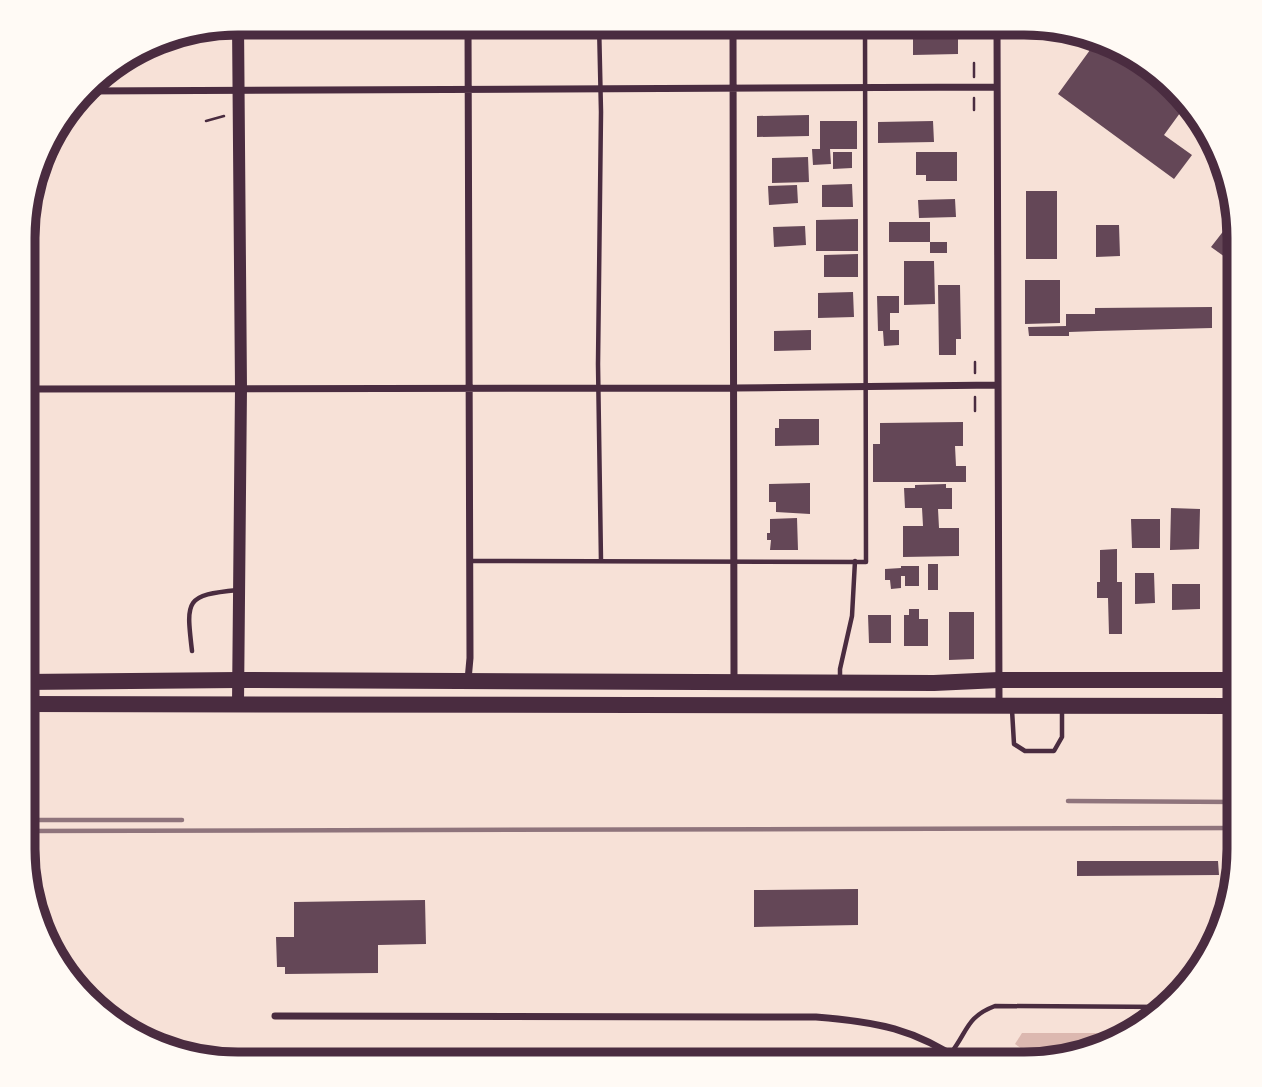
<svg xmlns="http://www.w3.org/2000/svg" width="1262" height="1087" font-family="Karla,sans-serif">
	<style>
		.water { fill: #dcb8b0 }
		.building { fill: #644757 }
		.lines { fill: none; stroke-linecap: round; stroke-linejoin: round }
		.path { stroke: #4a2c40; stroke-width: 2.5 }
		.service { stroke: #4a2c40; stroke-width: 4.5 }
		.minor { stroke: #4a2c40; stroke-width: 7 }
		.tertiary { stroke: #4a2c40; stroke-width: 12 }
		.primary { stroke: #4a2c40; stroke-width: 16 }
		.rail { stroke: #8f747c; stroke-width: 4.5 }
		.rim { fill: none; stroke: #4a2c40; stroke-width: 9 }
	</style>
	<rect width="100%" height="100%" fill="#f7e1d7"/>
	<!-- water -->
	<path class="water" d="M1022,1033H1131L1119,1042L1042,1063L1015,1044Z"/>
	<!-- building -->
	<path class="building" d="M913,29H958V54L913,55Z
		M1098,39L1119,45L1176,86L1188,102L1164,135L1192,155L1174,179L1058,94Z
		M809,115V136L757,137V116Z
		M820,121H857V149H830L831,164L813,165L812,149H820Z
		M933,121L934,142L878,143V122Z
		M833,152H852V168L833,169Z
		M916,152H957V181H926V175H916Z
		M808,157L809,182L772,183V158Z
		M852,184L853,207H822V185Z
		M797,185L798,203L769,205L768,186Z
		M1026,191H1057V259H1026Z
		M955,199L956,217L919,218L918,200Z
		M858,219V251H816V220Z
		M889,222H930V242H947V253H930V242H889Z
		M1096,225H1119L1120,256L1096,257Z
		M805,226L806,245L774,247L773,227Z
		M1225,229L1239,239V267L1211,247Z
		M858,254V277H824V255Z
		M904,261H934L935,304L904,305Z
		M1025,280H1060V323L1025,324Z
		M938,285H960L961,339H956V355H939Z
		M853,292L854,317L818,318V293Z
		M877,296H899V313H890V330H899V345L884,346L883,331H878Z
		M1212,307V328L1097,331L1069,332V336H1029L1028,327L1066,326V314H1095V308Z
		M811,330V350L774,351V331Z
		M779,419H819V445L775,446V428H779Z
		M963,422V446H955L956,466H966V482H873V444H880V423Z
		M810,483V514L776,512V502H769V484Z
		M946,484V488H952V509H938L939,528H959V556L903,557V526H923L922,508H905L904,488H915V485Z
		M1171,508L1200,509L1199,549L1170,550Z
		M797,518L798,550H770L771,540H767V533H770V519Z
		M1131,519H1160V548H1132Z
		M1117,549V582H1122V634H1109L1108,598H1097V582H1100V550Z
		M928,564H938V590H928Z
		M901,566H919V586H905V576H901V588L891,589L890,580H885V569L901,568Z
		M1135,573H1154L1155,603L1135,604Z
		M1172,584H1200V609L1172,610Z
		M909,609H919V619H928V646H904V615H909Z
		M949,612H974V659L949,660Z
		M868,615H891V643H869Z
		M1077,861H1218L1219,875L1077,876Z
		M858,889V925L754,927V890Z
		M425,900L426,944L378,945V973L285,974V967H277L276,937H294V902Z"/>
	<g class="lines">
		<!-- path -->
		<path class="path" d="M974,63V77
			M974,110V98
			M206,121L224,116
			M975,362V373
			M975,411V397"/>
		<!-- service -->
		<path class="service" d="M599,23L601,112L598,364L601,561
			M1054,36L1059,29
			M470,561L866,562L865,23
			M192,651C186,600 185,595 238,590
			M840,678V669L852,616L855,561
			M1012,710L1014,744L1025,751H1054L1062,737V709
			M951,1053C968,1031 966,1017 995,1006L1168,1007"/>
		<!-- minor -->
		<path class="minor" d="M733,23L734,681
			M997,23L999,704
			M85,91L997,87
			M24,389L734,388L998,385
			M468,680L470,658L468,23
			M275,1016L816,1017C877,1022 914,1028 966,1064"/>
		<!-- tertiary -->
		<path class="tertiary" d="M238,703L241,388L238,23"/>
		<!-- primary -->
		<path class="primary" d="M24,682L238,680L934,683L999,680H1239
			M24,704L1239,706"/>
		<!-- rail -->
		<path class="rail" d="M1068,801L1239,802
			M23,820H182
			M23,831L1239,828"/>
	</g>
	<!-- crop -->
	<path d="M0 0H1262V1087H0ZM238 35H1024A203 203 0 0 1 1227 238V849A203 203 0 0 1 1024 1052H238A203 203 0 0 1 35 849V238A203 203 0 0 1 238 35Z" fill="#fffaf5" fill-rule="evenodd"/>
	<path class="rim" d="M238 35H1024A203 203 0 0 1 1227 238V849A203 203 0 0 1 1024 1052H238A203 203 0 0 1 35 849V238A203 203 0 0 1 238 35Z"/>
</svg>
